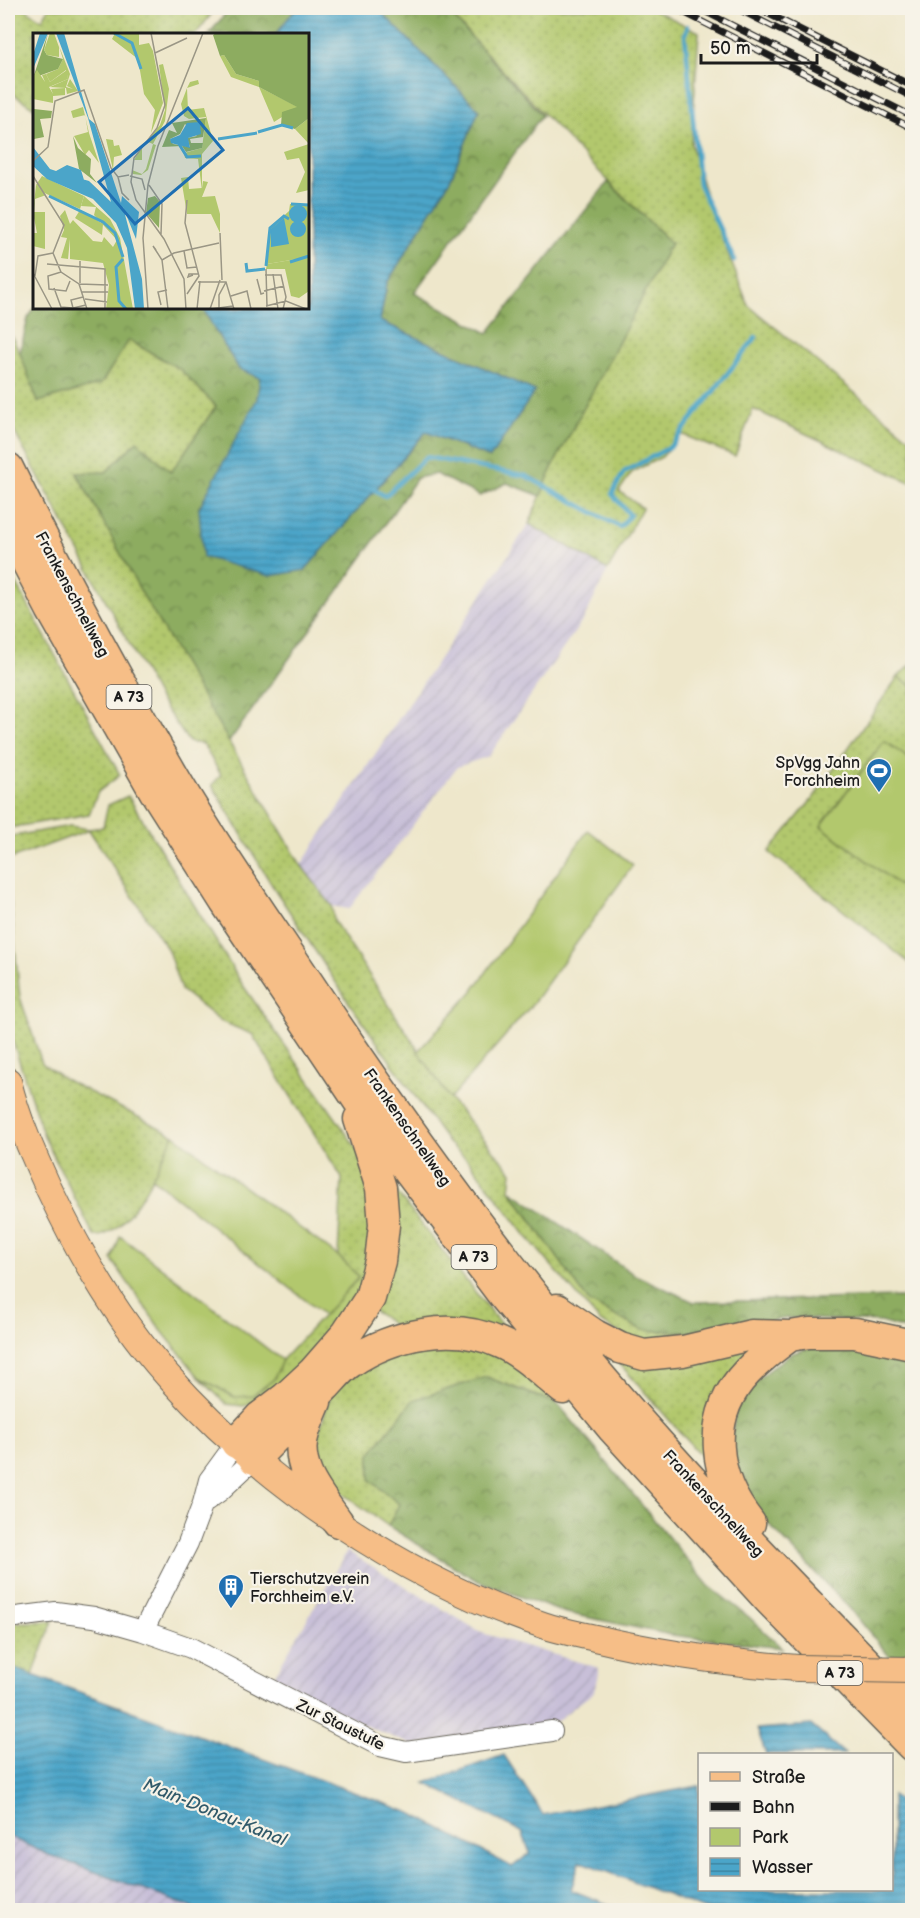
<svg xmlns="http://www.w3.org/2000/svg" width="920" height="1918" font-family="'Balsamiq Sans',sans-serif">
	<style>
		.industrial { fill: url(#industrial-furrows) }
		.grass { fill: url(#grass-dots); stroke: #677244; stroke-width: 1.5 }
		.forest { fill: url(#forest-crowns); stroke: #54643e; stroke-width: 1.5 }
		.green { fill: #b2c86d; stroke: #677244; stroke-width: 1.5 }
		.water { fill: url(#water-rules); stroke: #346072; stroke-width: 1.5 }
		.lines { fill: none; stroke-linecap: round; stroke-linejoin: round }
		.stream { stroke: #4ba5c9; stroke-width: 4.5 }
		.minor-casing { stroke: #666359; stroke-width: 22 }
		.major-casing { stroke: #666359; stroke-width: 28 }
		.highway-casing { stroke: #666359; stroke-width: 33 }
		.minor { stroke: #fff; stroke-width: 20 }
		.major { stroke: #f6be87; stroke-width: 26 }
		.highway { stroke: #f6be87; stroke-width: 30 }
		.rail-casing { stroke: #1c1c1c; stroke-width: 7 }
		.rail { stroke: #f7f3e8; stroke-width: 4.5; stroke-dasharray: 14; stroke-linecap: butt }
		.major-bridge-casing { stroke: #666359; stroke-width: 28; stroke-linecap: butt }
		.major-bridge { stroke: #f6be87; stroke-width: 26 }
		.labels { text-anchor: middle; stroke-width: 4.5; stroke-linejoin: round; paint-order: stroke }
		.shield { fill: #f7f3e8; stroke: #5e5c59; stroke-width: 1.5 }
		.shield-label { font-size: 15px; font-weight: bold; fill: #1c1c1c }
		.street-label { font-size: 16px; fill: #1c1c1c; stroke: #f7f3e8 }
		.poi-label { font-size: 16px; fill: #1c1c1c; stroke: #f7f3e8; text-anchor: end }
		.water-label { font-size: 18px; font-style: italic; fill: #315a6a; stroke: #f7f3e8 }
		.inset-river { fill: none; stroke: #4ba5c9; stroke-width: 3 }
		.inset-road { fill: none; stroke: #9a9685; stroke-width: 1.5 }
		.view { fill: #1f6fb2; fill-opacity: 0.15; stroke: #1f6fb2; stroke-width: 3 }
		.inset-edge { fill: none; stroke: #1c1c1c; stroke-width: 3 }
	</style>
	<defs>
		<pattern id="industrial-furrows" width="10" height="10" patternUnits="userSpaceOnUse" patternTransform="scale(1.5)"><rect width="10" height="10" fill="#c8bfd8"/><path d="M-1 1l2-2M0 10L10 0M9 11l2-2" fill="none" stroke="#aba4b9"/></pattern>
		<pattern id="grass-dots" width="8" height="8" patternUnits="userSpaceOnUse" patternTransform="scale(1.5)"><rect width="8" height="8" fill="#b2c86d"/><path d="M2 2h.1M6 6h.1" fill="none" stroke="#98ab5e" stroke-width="1.8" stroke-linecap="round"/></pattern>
		<pattern id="forest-crowns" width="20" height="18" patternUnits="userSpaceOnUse" patternTransform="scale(1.5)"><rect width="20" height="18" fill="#8dac60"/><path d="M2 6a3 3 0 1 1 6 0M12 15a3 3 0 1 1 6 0" fill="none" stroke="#728b4e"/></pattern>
		<pattern id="water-rules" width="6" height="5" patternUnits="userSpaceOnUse" patternTransform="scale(1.5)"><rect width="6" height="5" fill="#4ba5c9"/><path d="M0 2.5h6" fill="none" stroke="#3e86a2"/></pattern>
	</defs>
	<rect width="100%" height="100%" fill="#f7f3e8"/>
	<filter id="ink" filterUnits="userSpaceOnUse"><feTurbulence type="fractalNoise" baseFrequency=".0167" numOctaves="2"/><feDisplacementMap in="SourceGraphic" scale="12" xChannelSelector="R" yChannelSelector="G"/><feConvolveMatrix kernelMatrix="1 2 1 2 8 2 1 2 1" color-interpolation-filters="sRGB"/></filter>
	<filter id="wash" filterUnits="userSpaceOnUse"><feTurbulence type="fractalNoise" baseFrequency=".008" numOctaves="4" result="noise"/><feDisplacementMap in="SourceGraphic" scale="24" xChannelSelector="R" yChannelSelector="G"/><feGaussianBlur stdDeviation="1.35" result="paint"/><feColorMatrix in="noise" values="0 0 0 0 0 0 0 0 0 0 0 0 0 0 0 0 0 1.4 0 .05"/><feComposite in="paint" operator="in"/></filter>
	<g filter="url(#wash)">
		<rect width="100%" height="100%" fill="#eee7cb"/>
		<!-- industrial -->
		<path class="industrial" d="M529,524L608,570L585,617L489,756L457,767L349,909L332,906L301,865Z
			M347,1551L482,1633L599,1668L594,1692L550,1726L412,1745L364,1725L274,1676Z
			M8,1836L49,1855L199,1910H8Z"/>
		<!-- grass -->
		<path class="grass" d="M8,8H24L42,20L49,8H216L196,34H34V108L8,90Z
			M445,8H651L699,32L691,144L707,199L748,305L912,440V483L753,409L735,456L681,434L662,457L632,472L619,491L642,508L608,570L529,524L551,470L671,243C592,167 518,88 445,8Z
			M8,329L20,353L101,384L128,340L180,369L216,406L171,473L137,442L106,472L77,474L229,742L301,865L332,906L334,921L450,1099L512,1172L510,1190L589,1302L642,1330L703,1333L668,1343L627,1337L600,1322L527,1237L469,1161L448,1143L350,1004L270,882L212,785L221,775L203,744L189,742L159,699L8,420Z
			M8,568L120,775L98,792L89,814L8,828Z
			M898,677L912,686V761L884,741L821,826L912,895V965L769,852L814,797Z
			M128,796L242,984L365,1160L374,1257L355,1306L265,1401L243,1406L226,1404L199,1377L234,1397L274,1379L282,1360L359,1277L338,1256L342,1178L252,1034L220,1021L181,990L168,950L89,830L8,860V837L70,826L89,829L103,827L108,805Z
			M8,879L20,997L42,1063L66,1080L174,1135C161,1161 127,1240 94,1236L44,1137L8,1027Z
			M389,1183L510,1336L399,1329L371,1309Z
			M761,1338L710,1427L702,1457L612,1355Z
			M460,1339L523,1365L558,1404L486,1377L370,1480L400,1504L388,1526L323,1479L311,1457L331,1394L367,1362Z
			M53,1621L33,1675L8,1665V1623Z"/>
		<!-- forest -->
		<path class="forest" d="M230,8H296L276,34H209Z
			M377,8H445L542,115L414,293L488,333L608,182L671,243L551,470L541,496L507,483L480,496L436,474L417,478L366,552L229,742L141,592L77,473L106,472L137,441L171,472L216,406L180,369L129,340L101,384L38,402L20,353L28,318L35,308H203L215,330L239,369L260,378L257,399L305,570L426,432L490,458L535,391L380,321L387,283L449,182L479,110Z
			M510,1190L635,1275L694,1302L899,1297L912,1302V1331L880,1322L788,1318L703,1333L642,1330L589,1302Z
			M838,1345L869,1349L912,1359V1656H889L851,1610L761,1516L728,1464L736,1408L749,1386L790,1354L813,1347Z
			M486,1377L558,1404L709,1586L749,1617L782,1648L671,1635L562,1612L476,1580L388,1526L399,1504L370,1480V1454L413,1400Z"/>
		<!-- green -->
		<path class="green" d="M912,664V686L898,677Z
			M884,741L912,761V895L821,826Z
			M588,830L633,865L531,1006L450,1099L418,1051L472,992Z
			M174,1135L338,1256L359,1277L324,1315L152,1178Z
			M120,1236L282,1360L274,1379L252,1396L235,1397L199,1377L161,1330L112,1260Z"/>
		<!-- water -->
		<path class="water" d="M296,8H377L479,110L449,182L387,283L380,321L535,391L490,458L426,432L305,570L270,576L203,557L199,508L257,399L260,378L239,369L215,330L203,308H308V34H276Z
			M8,1666L411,1813L512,1867L530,1853L522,1832L425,1783L504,1755L543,1815L699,1786L700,1890H892V1795L912,1813V1910H705L580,1861L571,1890L623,1910H199L49,1855L8,1836Z
			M811,1725L845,1754H766L757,1729Z"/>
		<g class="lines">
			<!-- stream -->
			<path class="stream" d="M688,26L685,34L699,184L734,260
				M375,490L385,496L426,457L526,476L620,527L630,515L612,494L624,472L670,447L756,337"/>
		</g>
	</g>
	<g filter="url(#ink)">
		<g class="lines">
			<defs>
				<path id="minor" d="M203,1503L220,1491L254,1459
					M8,1618L56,1612L94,1617L143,1631L188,1543L203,1503L209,1480L236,1443
					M143,1631L191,1648L380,1746L406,1752L552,1731"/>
				<path id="major" d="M8,1081C17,1119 33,1154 49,1189C80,1255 119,1322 168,1376C265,1485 405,1579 543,1625C560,1631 578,1634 595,1638C662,1654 730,1663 798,1668"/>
				<path id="highway" d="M8,468C60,574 117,679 177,782C220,855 270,925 317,996C392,1108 470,1217 555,1322C666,1459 789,1584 912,1709
					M8,526L51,609L155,792L225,902L378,1130L502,1294L613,1429L768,1599L912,1746
					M557,1309L595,1335L620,1348L644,1355L683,1351L751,1335L790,1336L809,1333H855L912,1345
					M316,1402C312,1412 307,1422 304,1433C293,1467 320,1496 338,1522
					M236,1443L260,1417L285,1398L313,1372L347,1333L370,1298L380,1261L384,1225L381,1188L359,1119
					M254,1459C278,1435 301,1411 325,1387C333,1379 341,1368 351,1362C393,1334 453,1321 500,1343C524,1353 543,1373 563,1389
					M750,1523C714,1478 704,1417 747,1372C760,1358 775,1347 790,1336"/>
			</defs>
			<!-- minor casing -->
			<use href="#minor" class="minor-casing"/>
			<!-- major casing -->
			<use href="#major" class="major-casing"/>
			<!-- highway casing -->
			<use href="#highway" class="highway-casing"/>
			<!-- minor -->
			<use href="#minor" class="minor"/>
			<!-- major -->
			<use href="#major" class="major"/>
			<!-- highway -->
			<use href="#highway" class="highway"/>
			<defs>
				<path id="rail" d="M675,8L912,128
					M698,8L912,116
					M736,8L912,97
					M757,8L912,86"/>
			</defs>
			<!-- rail casing -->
			<use href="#rail" class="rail-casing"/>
			<!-- rail -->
			<use href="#rail" class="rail"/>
			<defs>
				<path id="major-bridge" d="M798,1668L912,1670"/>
			</defs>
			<!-- major-bridge casing -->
			<use href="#major-bridge" class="major-bridge-casing"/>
			<!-- major-bridge -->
			<use href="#major-bridge" class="major-bridge"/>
		</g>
	</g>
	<!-- icons -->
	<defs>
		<symbol id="stadium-pin" viewBox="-11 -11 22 30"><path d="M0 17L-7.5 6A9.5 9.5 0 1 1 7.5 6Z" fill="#1f6fb2" stroke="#f7f3e8"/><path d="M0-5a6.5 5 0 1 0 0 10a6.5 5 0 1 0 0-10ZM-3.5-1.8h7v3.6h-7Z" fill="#fff"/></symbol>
		<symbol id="building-pin" viewBox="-11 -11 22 30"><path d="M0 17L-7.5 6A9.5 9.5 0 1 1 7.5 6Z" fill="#1f6fb2" stroke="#f7f3e8"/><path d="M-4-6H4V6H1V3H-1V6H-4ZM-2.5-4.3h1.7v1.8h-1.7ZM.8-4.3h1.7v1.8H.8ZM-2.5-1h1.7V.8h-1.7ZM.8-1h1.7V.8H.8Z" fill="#fff"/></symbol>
	</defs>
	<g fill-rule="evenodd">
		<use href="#stadium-pin" x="864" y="756" width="30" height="40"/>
		<use href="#building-pin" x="216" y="1572" width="30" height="40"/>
	</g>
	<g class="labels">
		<!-- shield labels -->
		<g class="shield">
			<rect x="106.5" y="685" width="45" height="24" rx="4.5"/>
			<rect x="451.5" y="1245" width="45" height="24" rx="4.5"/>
			<rect x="817.5" y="1661" width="45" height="24" rx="4.5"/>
		</g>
		<g class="shield-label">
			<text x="129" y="702">A 73</text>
			<text x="474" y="1262">A 73</text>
			<text x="840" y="1678">A 73</text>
		</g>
		<!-- street labels -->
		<g class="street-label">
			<text transform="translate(73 594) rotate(62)" y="6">Frankenschnellweg</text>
			<text transform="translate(408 1127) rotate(55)" y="6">Frankenschnellweg</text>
			<text transform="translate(714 1503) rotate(47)" y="6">Frankenschnellweg</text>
			<text transform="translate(341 1724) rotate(26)" y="6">Zur Staustufe</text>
		</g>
		<!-- poi labels -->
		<g class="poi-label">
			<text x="860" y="768">SpVgg Jahn<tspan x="860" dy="18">Forchheim</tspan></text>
			<text x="250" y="1584" text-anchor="start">Tierschutzverein<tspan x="250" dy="18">Forchheim e.V.</tspan></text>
		</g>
		<!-- water labels -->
		<g class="water-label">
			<text transform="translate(215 1812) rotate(22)" y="6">Main-Donau-Kanal</text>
		</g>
	</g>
	<!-- overview -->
	<g transform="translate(33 33)">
		<rect width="276" height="276" fill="#eee7cb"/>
		<path d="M26,13L37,41L33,54L40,56L34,53L37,46L45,58L34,61L33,55L17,54L35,46L33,37L17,49L13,41L25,36L30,26ZM191,22L203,41L226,48V54L265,74L241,89L226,54L198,44L187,23ZM130,31L136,56L132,88L120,111L123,112L115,137L108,142L100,141L99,140V137L109,141L113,136L120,111L115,109L109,114V127H101L108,115L127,92L132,77L126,32ZM165,47L166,51L154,55L155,77L171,75L180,108L169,121V158L165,126L152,125L151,120L169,115L173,84L156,86L151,83L148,71L154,55L157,49ZM50,74L56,100L66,130L56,117L52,122L41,103L55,99L52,82L40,85L38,78ZM276,85V111L262,96ZM276,111V157L263,160L272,139L266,125L254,127L251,119ZM3,152L13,162L2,166L1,179H12V216L0,213L1,200H4L0,180ZM51,163L77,186L87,205L100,276H73L76,252L70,230L37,226V206L35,226L28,225L34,205L28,204L31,197L27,183L32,177L37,191L40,187L60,208L69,209L71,204L80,214L84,207L61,182L63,174L48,173ZM257,171L276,172V224L234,231L238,195L256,178ZM47,177L70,191L69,202L42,185Z" fill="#b2c86d"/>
		<path d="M15,0L11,17L14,22L30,26L25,36L0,45ZM183,0H276V85L262,96L248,92L249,79L264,74L226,54V48L203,41L191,22L187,23L180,2ZM1,76L19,78L18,85L7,86L11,104L1,106ZM173,85L170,104L157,106L158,110H170L169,115L153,119L149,113L129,114L136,97L144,100L139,90ZM152,91L164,103L154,105L157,114L140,111L137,106L147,101ZM40,103L45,115L58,126L57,141L64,150L46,136ZM122,163L127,169L126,195L113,180L115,165Z" fill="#8dac60" fill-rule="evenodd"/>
		<path d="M17,0H21L26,14V24L14,22L11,17ZM82,0H106V12L116,10L120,18L130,70L118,100L122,77L111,61L105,26L79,6ZM4,37L12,49L9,42L13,41L17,49L34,37L35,46L16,54L20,61L18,56L32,55V62L20,63V70L0,66V44ZM73,106L80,107L81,113L86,112L89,122L81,124L80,137ZM9,143L51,163L47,176L7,158L3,152ZM155,144L156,156L169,155L170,148L175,149L169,164L182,163L187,181V200L178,181H154L148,145ZM276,224V258L266,265L258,263L252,236H233L234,231Z" fill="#b2c86d"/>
		<path d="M7,0H15L0,36V22ZM23,0H31L56,86L62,91L88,170L89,163L106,179L103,206L90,174L109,246L111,276H102L94,215L83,190L60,166L14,146L0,133V114L17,136L23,138L34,132L48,137L51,147L25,139L56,148L78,169L55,85ZM167,89L168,101L155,105L157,115L138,110L137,106L147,102L154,90ZM256 181a9 9 0 1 1 18 0a9 9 0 1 1-18 0ZM251,185L256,211L238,214V196ZM257 196a8 8 0 1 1 16 0a8 8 0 1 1-16 0Z" fill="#4ba5c9"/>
		<path class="inset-river" d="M81,0L99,10L108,36M225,99L249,92L260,95M185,106L224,100M146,111L154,124L168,123M16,163L70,189L82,200L90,224M258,171L276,172M90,226L83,234L86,268L93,276M257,229L276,223M213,230L214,238L232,236M233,233L237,195L251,183L256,186"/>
		<path class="inset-road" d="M118,0L132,72L124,95L101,125L98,149L103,167L131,206L151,246L153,276M122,20L154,5M0,128L15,114L22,68L51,57L78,135L85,144L96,142M0,143L31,192L20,220M97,143L109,146L112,157M85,144L89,160L96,167M116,152L129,171L128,201M154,167L152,190L166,243L154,261M187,200L189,247M123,217L120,213L129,227L135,276M151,218L154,235L164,234M20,220L28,239L46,251L54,276M129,227L141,220L186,210M14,231L72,236V276M233,236L234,274M28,239L15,243L16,256L33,258L37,248M0,240L19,276M240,241L245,276M160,242L155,244L156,241H166M232,242H248L253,264L250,276M2,243L5,223L20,220M224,246L228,261L231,260M165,249H193L201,276M47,250V228M46,251L75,252M21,255L28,274L40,275M231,258L251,253M49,259H75M198,263L214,258L218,276M50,264L38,267L40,275L53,272M52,266L74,269M128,272L125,259L134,257M233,273L253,268L273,276M186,275V262L193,249M115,276L110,205L115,152L125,113L170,0M164,276L167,248M177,276L187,247M178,276L200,273"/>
		<path class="view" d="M155,75L190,117L102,191L66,149Z"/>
		<rect width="276" height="276" class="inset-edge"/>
	</g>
	<!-- margin -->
	<rect width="920" height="1918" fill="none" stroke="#f7f3e8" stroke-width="30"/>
	<!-- legend -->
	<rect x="698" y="1753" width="195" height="138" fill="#f7f3e8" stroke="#9f9d96" stroke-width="1.5"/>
	<rect x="710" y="1772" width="30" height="9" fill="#f6be87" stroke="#9f9d96" stroke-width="1.5"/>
	<text x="752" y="1783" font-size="18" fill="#1c1c1c">Straße</text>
	<rect x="710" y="1802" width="30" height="9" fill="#1c1c1c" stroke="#9f9d96" stroke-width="1.5"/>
	<text x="752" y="1813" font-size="18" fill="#1c1c1c">Bahn</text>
	<rect x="710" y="1828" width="30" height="18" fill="#b2c86d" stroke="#9f9d96" stroke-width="1.5"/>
	<text x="752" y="1843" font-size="18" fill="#1c1c1c">Park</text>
	<rect x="710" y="1858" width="30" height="18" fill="url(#water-rules)" stroke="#9f9d96" stroke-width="1.5"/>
	<text x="752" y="1873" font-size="18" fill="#1c1c1c">Wasser</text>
	<!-- scale -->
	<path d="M701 54v9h116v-9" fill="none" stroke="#1c1c1c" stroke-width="3"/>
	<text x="710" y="54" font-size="18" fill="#1c1c1c" stroke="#f7f3e8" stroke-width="4.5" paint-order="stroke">50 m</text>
</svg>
